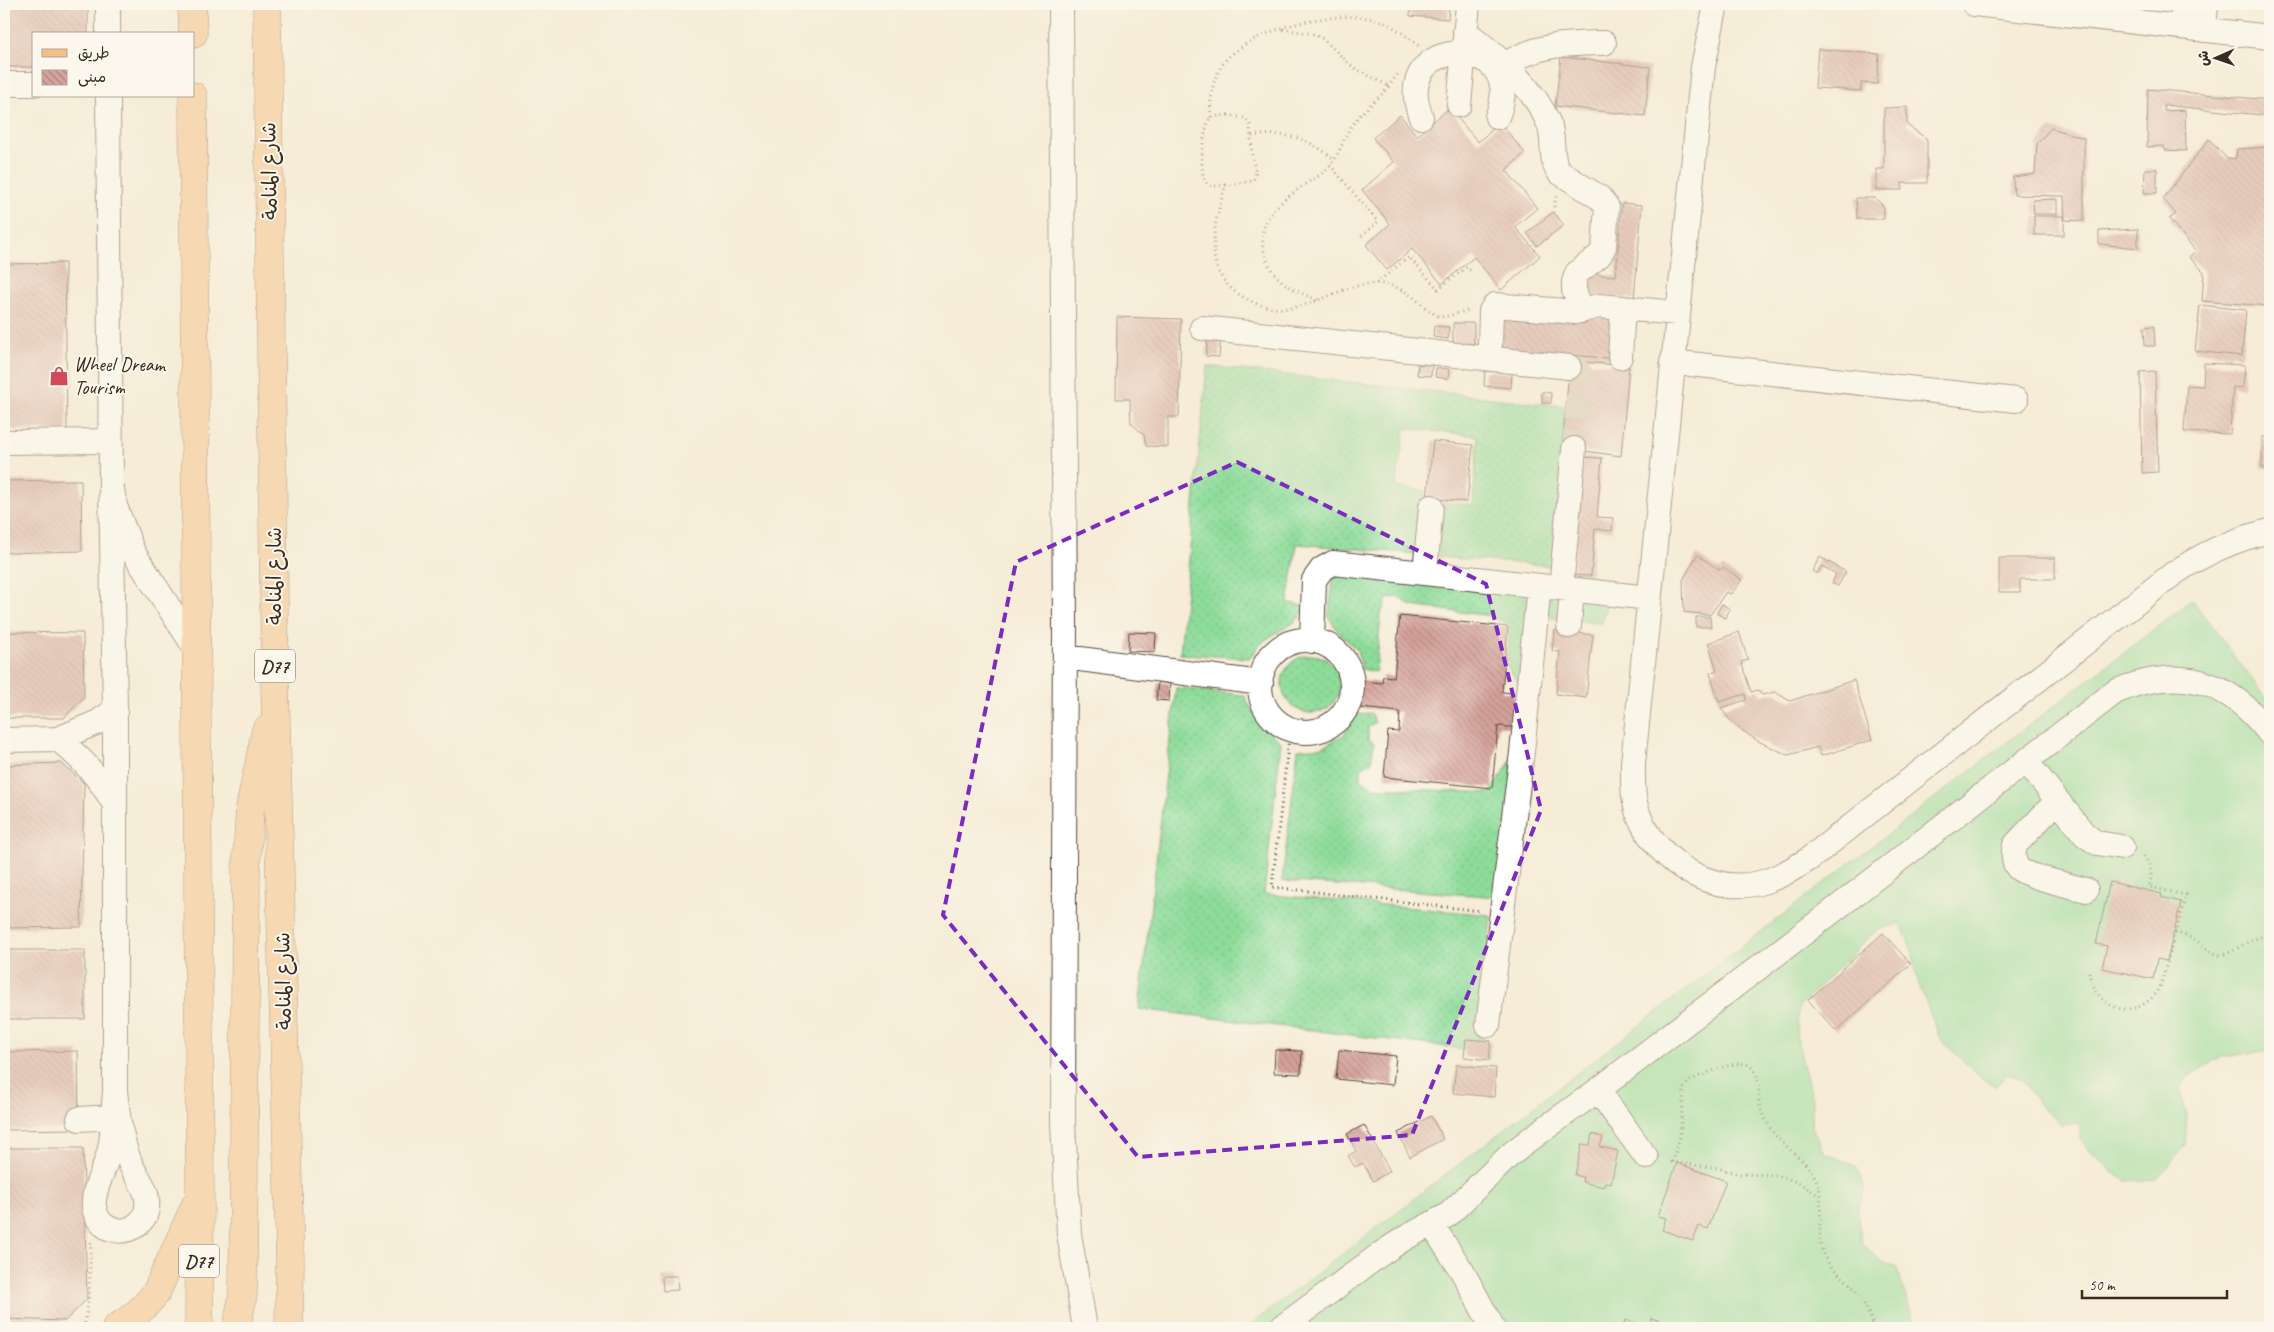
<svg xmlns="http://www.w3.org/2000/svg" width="2274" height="1332" font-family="Caveat,'Playpen Sans Arabic',sans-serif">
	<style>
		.grass { fill: url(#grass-dots); stroke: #64835c }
		.garden { fill: #8ddc9a; stroke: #64835c }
		.building { fill: url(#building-back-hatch) }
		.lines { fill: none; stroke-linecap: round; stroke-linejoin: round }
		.minor-tunnel { stroke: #d1c5b2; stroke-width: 24; stroke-dasharray: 24 12; stroke-linecap: butt }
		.minor-casing { stroke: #57473a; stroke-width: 26 }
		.major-casing { stroke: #57473a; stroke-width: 29 }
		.path { stroke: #57473a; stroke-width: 3; stroke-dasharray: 1 4; stroke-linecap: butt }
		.minor { stroke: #fff; stroke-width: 24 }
		.major { stroke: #f6be86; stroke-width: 28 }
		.marked { fill: none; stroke: #7b2cbf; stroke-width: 4; stroke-dasharray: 10 6; stroke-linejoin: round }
		.labels { text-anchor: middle; stroke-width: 4; stroke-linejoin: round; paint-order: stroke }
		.shield { fill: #fbf7ec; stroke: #75685c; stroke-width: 1 }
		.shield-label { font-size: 19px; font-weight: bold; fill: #3b2a1e }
		.street-label { font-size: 20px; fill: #3b2a1e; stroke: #fbf7ec }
		.poi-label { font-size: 20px; fill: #3b2a1e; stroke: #fbf7ec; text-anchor: start }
	</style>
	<defs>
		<pattern id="grass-dots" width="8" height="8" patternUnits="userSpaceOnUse" patternTransform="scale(1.25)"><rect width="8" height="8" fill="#8ddc9a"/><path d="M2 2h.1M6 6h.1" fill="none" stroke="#7bbd84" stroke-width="1.8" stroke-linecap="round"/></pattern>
		<pattern id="building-back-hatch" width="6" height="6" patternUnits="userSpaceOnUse" patternTransform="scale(1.25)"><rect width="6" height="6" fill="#d5a39b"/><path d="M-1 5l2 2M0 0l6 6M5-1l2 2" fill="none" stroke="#ae857e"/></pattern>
	</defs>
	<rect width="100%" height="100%" fill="#fbf7ec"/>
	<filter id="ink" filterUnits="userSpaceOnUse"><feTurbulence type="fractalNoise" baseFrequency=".02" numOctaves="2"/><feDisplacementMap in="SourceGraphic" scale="10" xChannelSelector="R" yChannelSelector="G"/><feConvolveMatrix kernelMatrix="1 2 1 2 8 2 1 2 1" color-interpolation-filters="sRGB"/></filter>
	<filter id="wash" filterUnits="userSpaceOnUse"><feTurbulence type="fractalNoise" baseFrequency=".0096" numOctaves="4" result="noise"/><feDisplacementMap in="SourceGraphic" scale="20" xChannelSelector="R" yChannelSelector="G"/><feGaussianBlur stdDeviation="1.12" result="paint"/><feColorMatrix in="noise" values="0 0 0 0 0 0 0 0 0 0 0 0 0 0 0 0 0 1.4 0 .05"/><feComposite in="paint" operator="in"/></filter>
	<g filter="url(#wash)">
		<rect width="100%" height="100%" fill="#f6ecd7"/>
		<!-- grass -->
		<path class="grass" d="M1207,366L1572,407L1554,566L1438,557L1444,503L1473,505L1478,436L1405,428L1396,488L1425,490L1419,554L1297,544L1288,603L1306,606C1298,627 1278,629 1263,642C1258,646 1254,653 1250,658L1180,654Z
			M1355,568L1609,594L1602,623L1533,616L1525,692L1507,666L1510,625L1492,616L1411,606L1398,597L1387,599L1381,614L1376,672L1362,669L1357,650L1340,634L1328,616L1334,576Z
			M1282 684a29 29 0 1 1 58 0a29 29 0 1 1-58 0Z
			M1176,688L1244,695C1254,714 1263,730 1281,742L1264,894L1491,915L1481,1051L1139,1009Z
			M1371,713L1375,722L1368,727V739L1374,743L1371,762L1361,768V779L1372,787L1490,793L1515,754L1499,897L1282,881L1298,749L1322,747L1344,735L1356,714Z"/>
		<!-- garden -->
		<path class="garden" d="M2192,600L2270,703V1050L2222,1057L2187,1077L2180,1089L2187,1116L2185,1145L2157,1179L2127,1181L2112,1172L2080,1140V1123L2061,1125L2038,1104L2023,1080L2009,1073L1996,1086L1982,1079L1940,1039L1919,985L1912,951L1901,923L1877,930L1799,1006L1796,1035L1812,1100L1811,1125L1825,1153L1856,1166L1865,1190L1857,1212L1862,1243L1882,1263L1896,1266L1913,1319L1914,1328H1246Z"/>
		<g id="blocks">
			<!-- building -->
			<path class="building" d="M4,4H88V34H34V67H4Z
				M1411,4L1449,7L1448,19L1410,16Z
				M1818,49L1879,54L1877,84L1861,83V91L1815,88Z
				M1561,57L1650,67L1645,116L1555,106Z
				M2148,89L2270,100V116L2164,105V111L2185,110L2186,151L2165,150L2164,146L2147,147Z
				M1907,107V125L1927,139V183H1902V190H1876V169H1884V108Z
				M1449,108L1478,142L1500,123L1525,153L1506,170L1537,208L1515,227L1540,256L1501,290L1474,257L1442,284L1412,249L1387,270L1366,245L1390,224L1362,190L1394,162L1373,138L1400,115L1417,136Z
				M2051,128L2084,138V221L2065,220L2064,196L2014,195L2013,177L2035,174L2037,144Z
				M2209,139L2227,159L2236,158L2237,149L2270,147V204L2264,209L2270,215V306L2202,301L2204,272L2189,257L2196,251L2169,219L2176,214L2163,199Z
				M2145,169H2157V193H2144Z
				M1856,198H1875L1884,207V219H1857Z
				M2057,199V214H2034L2033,200Z
				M1622,203L1642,205L1634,299L1577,294L1578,273L1616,276Z
				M1553,212L1564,225L1537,246L1527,233Z
				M2034,216H2064V235H2034Z
				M2138,229V248L2099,244V231Z
				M65,263L67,430H4V264Z
				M2200,305L2246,310L2242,356L2195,351Z
				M1502,310L1602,318V314L1620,315L1617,359L1499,349Z
				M1117,317L1181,319L1179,417H1168V447L1146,446L1144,435L1131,423L1130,399H1116Z
				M1453,323H1474V344H1453Z
				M1434,326L1449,327L1448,339L1433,337Z
				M2154,326L2155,346H2145L2144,327Z
				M1208,333L1221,334L1219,357L1206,356Z
				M1570,361L1629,366L1621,456L1562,448Z
				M2204,363L2245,365L2243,388L2233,387L2230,434L2184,432L2187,385L2203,386Z
				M1418,364L1432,365L1431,376L1417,375Z
				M1436,368L1449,369L1448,379L1435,377Z
				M1485,371L1512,373L1511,388L1484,386Z
				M2155,371L2158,472L2142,473L2140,372Z
				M1542,392L1551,393V403H1542Z
				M2262,437H2270V468H2262Z
				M1433,441L1473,445L1467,502L1427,498Z
				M1583,457L1602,458L1597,517L1613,518L1612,531L1595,529L1591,576L1573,575Z
				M81,480L82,551L4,553V481Z
				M1697,555L1720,570L1723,567L1742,580L1731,594L1726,592L1710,615L1684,612L1683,580Z
				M1820,557L1846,572L1838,586L1832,583L1836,574L1822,566L1817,574L1812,571Z
				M1999,558H2055V579H2020V592H1999Z
				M1722,604L1730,609L1725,618L1717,613Z
				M1400,616L1508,627L1502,692L1526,694L1522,728L1498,726L1492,788L1384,777L1388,731L1399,732L1400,712L1351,707L1354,680L1382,683L1383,676L1394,677Z
				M1696,617H1710L1711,627H1696Z
				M1555,630L1593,635L1586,698L1556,694L1560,652L1552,651Z
				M4,632L83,633L84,697L64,718H4Z
				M1129,632L1156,633L1155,652L1128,651Z
				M1739,632L1748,660L1741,662L1751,692L1758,690L1762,695L1775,692L1790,701L1854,680L1872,740L1821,756L1818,747L1788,755L1758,741L1734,725L1721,708L1746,700L1745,694L1719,702L1710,673L1717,670L1708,643Z
				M1158,682L1170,684L1169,701L1156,700Z
				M61,763L84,783L81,927L4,928V765Z
				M2110,882L2162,894L2161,897L2181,902L2167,961L2157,959L2153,979L2102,968L2107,946L2096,944Z
				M1883,933L1911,964L1836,1031L1808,1000Z
				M4,950H85V1019H4Z
				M1466,1039L1491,1041L1489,1060L1464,1057Z
				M1275,1050L1302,1051L1301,1074L1274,1073Z
				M1339,1050L1396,1056L1393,1085L1336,1079Z
				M78,1051L79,1129L4,1130V1052Z
				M1456,1065L1496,1068L1494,1097L1453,1093Z
				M1431,1116L1443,1139L1410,1157L1398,1133Z
				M1364,1125L1390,1171L1373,1181L1363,1163L1355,1167L1348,1156L1356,1151L1347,1134Z
				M1592,1134L1603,1137L1600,1147L1618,1151L1611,1183L1605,1182L1604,1187L1582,1182L1583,1177L1575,1175L1582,1144L1590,1145Z
				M4,1148H83L87,1299L65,1321L4,1319Z
				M1677,1163L1726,1181L1708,1229L1699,1226L1693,1241L1662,1230L1666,1218L1658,1216Z
				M662,1276H677L678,1290L663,1291Z
				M1651,1318L1678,1326V1328H1623L1625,1320L1650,1327Z"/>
		</g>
	</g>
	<g filter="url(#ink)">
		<use href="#blocks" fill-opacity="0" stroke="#57473a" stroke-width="1"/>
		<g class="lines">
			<!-- minor-tunnel -->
			<path class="minor-tunnel" d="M1569,367L1576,368L1580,373L1574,449"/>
			<defs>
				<path id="minor" d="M108,4V34
					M1061,4L1065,622L1063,1123L1069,1234L1085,1328
					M1716,4L1703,67L1633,763C1633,781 1632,799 1639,816C1659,863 1714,898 1766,881C1782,876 1795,868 1809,859L2173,574C2204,553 2234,539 2270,531
					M1974,4L2270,37
					M2180,27L2185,4
					M2204,30L2206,4
					M1465,31C1497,57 1533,85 1549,124C1555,139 1549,159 1559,172L1600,198L1607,207L1604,247L1600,255L1577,273L1574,282V290L1582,311
					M1504,65C1538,44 1565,44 1604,43
					M4,84H34
					M108,96L111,484L115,506L133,552L196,649
					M1459,105L1468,4
					M1421,117C1387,31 1532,33 1497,117
					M1202,328L1569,367
					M1490,344L1491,311L1495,305L1575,312L1599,306L1677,313
					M1620,357L1623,308
					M1672,362L2016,400
					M4,442L110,441
					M111,484L115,710V1091
					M1425,572L1431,507
					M1561,588L1574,449
					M1569,626L1572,590
					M1260 686a46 46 0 1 1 92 0a46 46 0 1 1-92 0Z
					M1312,641L1314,580L1322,569L1333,563L1649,598
					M1065,657L1261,683
					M58,739C83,760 99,777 115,805
					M4,740L58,739L98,722L115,710
					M2026,761L2085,835L2097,843L2122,847
					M2057,801L2015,845C2013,853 2012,861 2018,868C2025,876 2072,886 2086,890
					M1488,1025L1522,752L1539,586
					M1598,1090L1646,1157
					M115,1091C118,1116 121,1142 131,1165C136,1176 146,1187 147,1199C148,1208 146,1217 139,1223C133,1229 123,1232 115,1230C103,1228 95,1218 94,1206C92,1189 107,1166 110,1148C114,1129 113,1110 115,1091Z
					M79,1119L113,1117
					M1432,1225L1462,1271L1493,1328
					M1281,1328L1382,1253L1405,1238L1448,1215L1510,1155L1533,1137L1598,1090L1842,904L2115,692C2179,664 2229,680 2270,734"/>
				<path id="major" d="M192,4L193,34
					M267,4L275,686L290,1260L289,1328
					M193,96L200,1193L199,1328
					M116,1328C132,1319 145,1307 156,1293L195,1206
					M237,1328L243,1294L246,871L250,808L266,730"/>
			</defs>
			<!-- minor casing -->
			<use href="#minor" class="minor-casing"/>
			<!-- major casing -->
			<use href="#major" class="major-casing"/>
			<!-- path -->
			<path class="path" d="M1283,29L1314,34L1323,39L1354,68L1389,86
				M1228,115L1245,118L1250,125L1252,155L1256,173L1253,181C1244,182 1217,188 1209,185C1196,178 1203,127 1211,117Z
				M1211,117C1209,97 1213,75 1226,60C1254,28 1333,10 1373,19C1391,23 1405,35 1419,46
				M1252,136C1283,131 1311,138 1334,160
				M1330,165L1378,222L1360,237
				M1226,184C1214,225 1198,275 1247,299C1261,307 1278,311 1295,307C1325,302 1351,280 1383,284C1410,288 1417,304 1438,316L1444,317L1470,310
				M1554,207L1557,194
				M1376,283L1409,257L1438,289L1467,267L1472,272
				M1317,300C1294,290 1273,282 1265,255C1254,219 1280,202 1307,183C1314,178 1322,175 1328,168C1339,156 1342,142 1350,128C1360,113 1372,104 1384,92C1389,87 1392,80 1398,74
				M1290,729L1272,887L1481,911
				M2175,933C2183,934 2190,937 2197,941C2204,946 2211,954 2220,955C2231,955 2252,936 2270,935
				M2089,972C2096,1012 2137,1023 2160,988L2186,895L2149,887C2153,874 2152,863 2141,854
				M1671,1162L1718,1168L1739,1174L1777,1175L1799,1183L1820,1196
				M1672,1162L1680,1137L1684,1088L1688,1082C1698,1076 1736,1060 1746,1064C1761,1071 1758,1088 1759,1101C1760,1110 1764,1118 1769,1126C1780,1146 1806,1158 1816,1179C1828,1205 1811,1236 1827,1261C1833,1270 1843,1277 1851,1285C1862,1297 1869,1313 1874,1328
				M84,1328L89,1296L91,1240"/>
			<!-- minor -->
			<use href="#minor" class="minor"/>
			<!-- major -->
			<use href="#major" class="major"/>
		</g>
	</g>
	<!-- marked area -->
	<path d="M0 0H2274V1332H0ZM1237,462L1486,584L1541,810L1412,1135L1138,1157L943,915L1016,562Z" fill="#f6ecd7" fill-opacity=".55" fill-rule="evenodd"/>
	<path class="marked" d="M1237,462L1486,584L1541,810L1412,1135L1138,1157L943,915L1016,562Z"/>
	<!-- icons -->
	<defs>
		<symbol id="shop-bare" viewBox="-9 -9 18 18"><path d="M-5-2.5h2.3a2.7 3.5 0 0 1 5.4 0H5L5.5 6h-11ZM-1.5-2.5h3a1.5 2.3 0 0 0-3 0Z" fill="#d1495b" stroke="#fbf7ec" stroke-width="2.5" paint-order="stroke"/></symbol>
	</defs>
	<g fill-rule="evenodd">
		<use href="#shop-bare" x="45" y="362" width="28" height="28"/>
	</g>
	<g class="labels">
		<!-- shield labels -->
		<g class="shield">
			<rect x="255" y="649.5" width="40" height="33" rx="4"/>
			<rect x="179" y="1244.5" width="40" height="33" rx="4"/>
		</g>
		<g class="shield-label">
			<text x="275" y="673">D77</text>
			<text x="199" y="1268">D77</text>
		</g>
		<!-- street labels -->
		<g class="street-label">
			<text transform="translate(269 171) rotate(-91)" y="7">شارع المنامة</text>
			<text transform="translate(274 576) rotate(-90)" y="7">شارع المنامة</text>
			<text transform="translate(283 981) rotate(-91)" y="7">شارع المنامة</text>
		</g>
		<!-- poi labels -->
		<g class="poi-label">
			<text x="74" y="371">Wheel Dream<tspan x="74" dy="23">Tourism</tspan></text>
		</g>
	</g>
	<!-- margin -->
	<rect width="2274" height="1332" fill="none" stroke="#fbf7ec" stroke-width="20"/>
	<!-- legend -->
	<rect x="32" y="32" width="162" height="65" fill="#fbf7ec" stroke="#aea59a"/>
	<rect x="42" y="49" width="25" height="8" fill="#f6be86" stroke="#aea59a"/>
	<text x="78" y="58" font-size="15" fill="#3b2a1e">طريق</text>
	<rect x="42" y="70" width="25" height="15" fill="url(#building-back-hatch)" stroke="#aea59a"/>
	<text x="78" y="82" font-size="15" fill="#3b2a1e">مبنى</text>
	<!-- north arrow -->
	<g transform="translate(2216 58) rotate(268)" stroke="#fbf7ec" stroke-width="4" paint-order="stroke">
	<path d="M0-4L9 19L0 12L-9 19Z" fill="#3b2a1e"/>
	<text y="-8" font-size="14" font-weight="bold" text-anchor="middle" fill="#3b2a1e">ش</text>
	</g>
	<!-- scale -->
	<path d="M2082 1290v8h145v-8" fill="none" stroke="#3b2a1e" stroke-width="2.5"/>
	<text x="2089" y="1290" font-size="15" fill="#3b2a1e" stroke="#fbf7ec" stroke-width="4" paint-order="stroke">50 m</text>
</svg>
